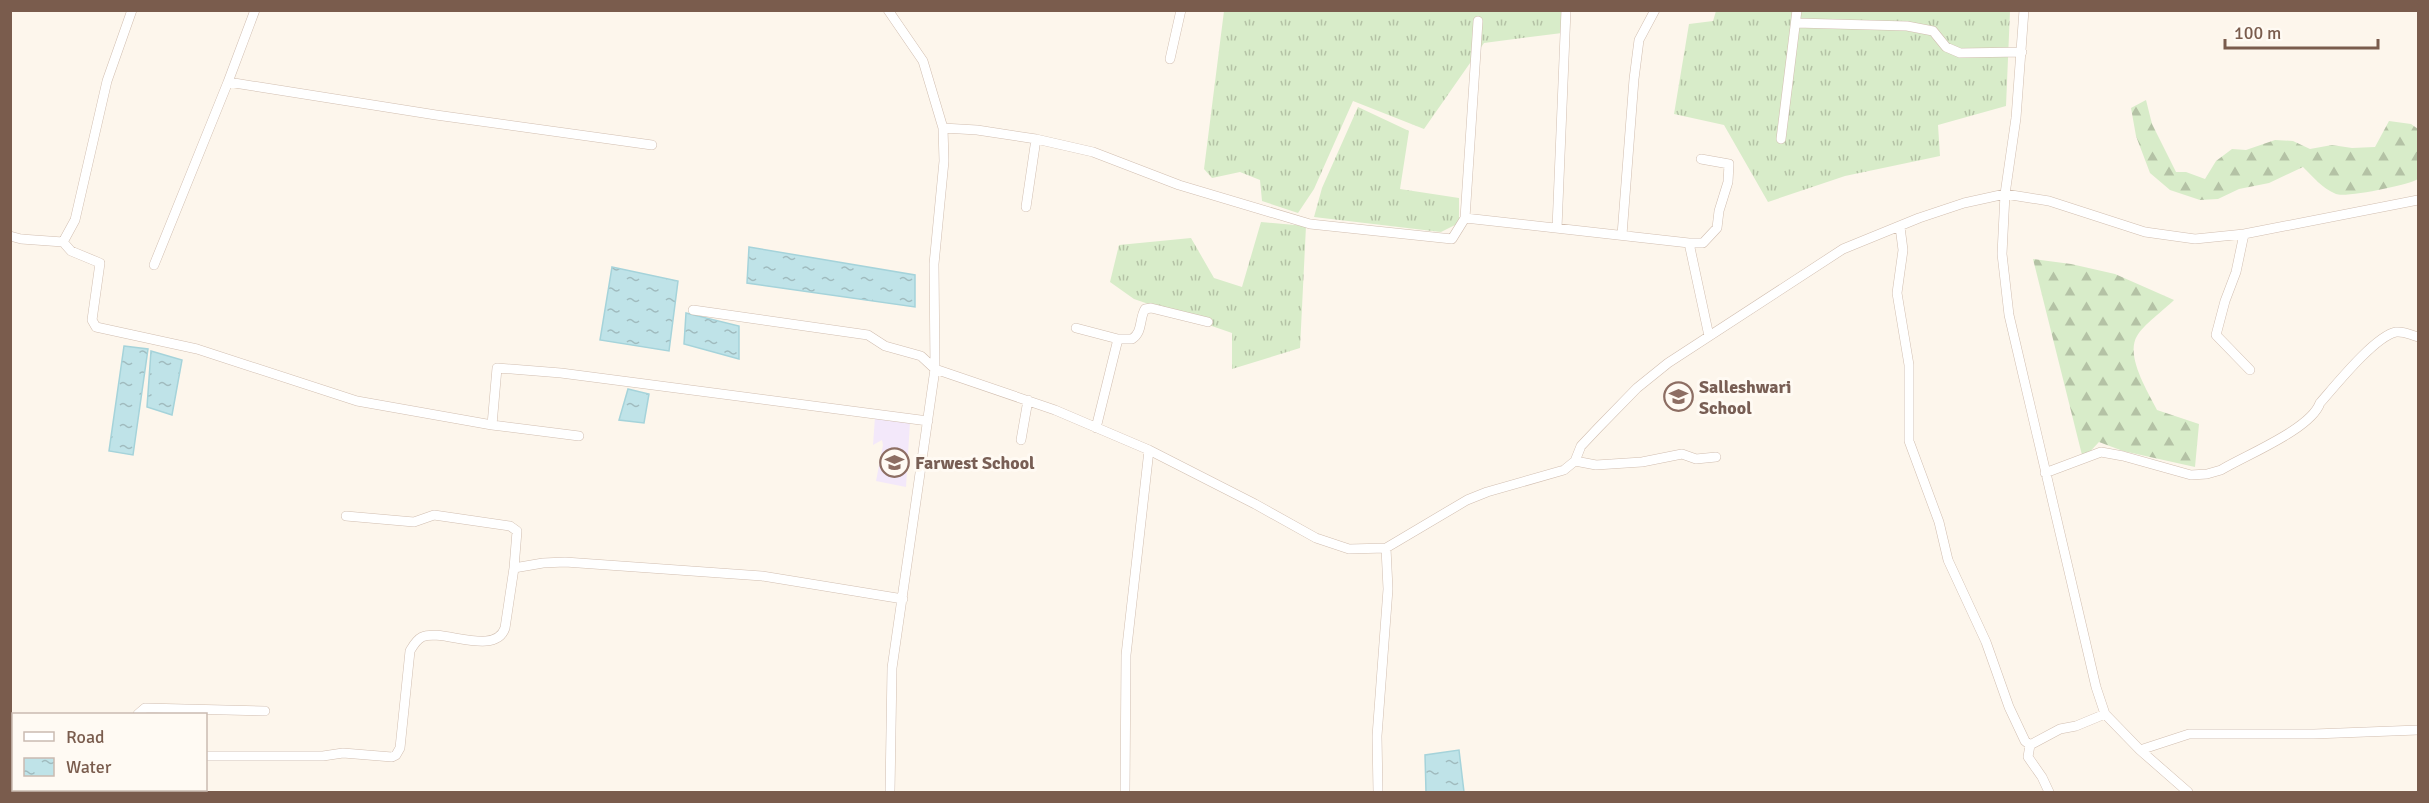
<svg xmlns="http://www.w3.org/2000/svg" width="2429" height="803" font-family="Signika,sans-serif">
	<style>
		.education { fill: #f3e8fa }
		.grass { fill: url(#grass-tufts) }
		.forest { fill: url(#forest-firs) }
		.water { fill: url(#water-ripples); stroke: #a5d3da; stroke-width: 1.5 }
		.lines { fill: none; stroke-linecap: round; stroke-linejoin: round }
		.street-casing { stroke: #d1beb0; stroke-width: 10 }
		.street { stroke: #fff; stroke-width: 9 }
		.labels { text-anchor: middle; stroke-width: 6; stroke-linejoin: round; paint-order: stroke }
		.education-label { font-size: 18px; font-weight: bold; fill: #785e54; stroke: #fffaf3; text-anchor: start }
	</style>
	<defs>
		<pattern id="grass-tufts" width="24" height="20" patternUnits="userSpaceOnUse" patternTransform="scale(1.5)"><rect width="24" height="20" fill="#d8ecc9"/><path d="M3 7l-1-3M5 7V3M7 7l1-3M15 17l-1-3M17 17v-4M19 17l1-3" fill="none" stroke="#b4c2a5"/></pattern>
		<pattern id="forest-firs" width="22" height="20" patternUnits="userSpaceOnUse" patternTransform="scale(1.5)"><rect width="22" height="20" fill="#d8ecc9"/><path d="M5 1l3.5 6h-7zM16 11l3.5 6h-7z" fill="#b4c2a5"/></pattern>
		<pattern id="water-ripples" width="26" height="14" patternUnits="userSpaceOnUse" patternTransform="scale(1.5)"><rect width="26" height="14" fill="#bfe3e8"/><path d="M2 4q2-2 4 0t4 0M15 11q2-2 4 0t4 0" fill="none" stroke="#a0bbbe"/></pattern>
	</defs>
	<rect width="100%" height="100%" fill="#fdf6ec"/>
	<!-- education -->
	<path class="education" d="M1682,388L1686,403L1674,407L1669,392Z
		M875,417L910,422L906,487L876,481L883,445L882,440L873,445Z"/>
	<!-- grass -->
	<path class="grass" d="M1224,11H1562V33L1484,43L1424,129L1353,101L1314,189L1298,213L1262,201L1260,180L1240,172L1212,178L1204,169Z
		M1716,11H2010L2006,106L1938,125L1940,156L1845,176L1768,202L1724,125L1674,114L1689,24L1713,21Z
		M1358,107L1409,131L1400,189L1459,198V223L1441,232L1314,217L1322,188Z
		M1261,222L1306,226L1300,348L1232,369V333L1134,299L1110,282L1119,245L1191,238L1214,278L1242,287Z"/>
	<!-- forest -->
	<path class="forest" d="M2146,100L2152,124L2176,172H2186L2205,179L2216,161L2232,149L2246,150L2275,140L2293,141L2310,149L2332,145L2352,148L2375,147L2389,121L2411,124L2418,129V179C2409,185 2345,198 2336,194C2322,188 2313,177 2303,167L2269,183L2239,189L2218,199L2200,200L2170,190L2150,173L2136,136L2131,108Z
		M2033,259L2071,264L2115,274L2174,300C2164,310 2143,325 2137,336C2125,356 2148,392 2157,410L2199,424L2195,467L2123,451L2099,442L2083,459Z"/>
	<!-- water -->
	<path class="water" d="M749,247L915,275V307L747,283Z
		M612,267L678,281L669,351L600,340Z
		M686,313L739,326V359L684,344Z
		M124,346L148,349L133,455L109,451Z
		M151,351L182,360L172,415L147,407Z
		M628,389L649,394L644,423L619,420Z
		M1459,750L1464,792H1426L1425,755Z"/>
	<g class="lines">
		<defs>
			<path id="street" d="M255,10L228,82L436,115L652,145
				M888,10L923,61L943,128L944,161L934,264L935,369L892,668L890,792
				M2024,10L2016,118L2005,194L2002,254L2009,315L2096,687L2105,714L2140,750L2188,792
				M1796,23L1907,26L1933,31L1946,47L1960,53L2022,52
				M1170,59L1181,10
				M943,128L977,130L1036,139L1093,152L1179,185L1310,224L1452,239L1465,218L1689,243L1709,336
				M1781,139L1797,10
				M1026,207L1036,139
				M1465,218L1478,21
				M1900,227L1903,250L1897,293L1909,365V441L1939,522L1948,560L1986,642L2009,707L2025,741L2030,745L2060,729L2076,726L2105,714
				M1557,228L1566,10
				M2244,234L2236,272L2225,301L2216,335L2250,370
				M1622,235L1634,79L1639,40L1655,10
				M10,236L21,239L63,242L75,220L107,81L132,10
				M63,242L71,251L100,263L92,320L96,327L197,349L357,401L492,425
				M1689,243H1703L1717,228L1719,211L1728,182L1729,164L1701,159
				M154,265L228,82
				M693,310L868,335L885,346L921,356L935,369L1055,410L1149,450L1255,504L1316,538L1349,549L1386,548L1467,500L1487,492L1564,470L1575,461L1581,446L1598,428L1637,388L1668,363L1843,249L1919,218L1964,203L2005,194L2049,201L2145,232L2195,239L2244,234L2418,200
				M1076,328L1118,339H1132C1143,332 1139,319 1145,309L1151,308L1208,322
				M1096,428L1118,339
				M579,436L492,425L497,368L561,373L928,421
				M1021,440L1028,400
				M1575,461L1596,465L1642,462L1682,454L1696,459L1716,457
				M2045,473L2101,452L2123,456L2191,475L2207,474L2221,470C2246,455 2311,429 2320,403C2335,386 2375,336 2396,332C2405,331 2410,335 2418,337
				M346,516L414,522L434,515L510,526L517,531L514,568L543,563L565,562L762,576L903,599
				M138,714L145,708L265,711
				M2030,745L2028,757L2042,777L2049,792
				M2140,750L2189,734H2314L2418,730
				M206,756H323L343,753L392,757L396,755L400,748L410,651C413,646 416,640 422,637C442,628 495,657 505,628L514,568
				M136,790V792
				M1125,792L1126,655L1149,450
				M1378,792L1377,736L1388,589L1386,548"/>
		</defs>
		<!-- street casing -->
		<use href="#street" class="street-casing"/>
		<!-- street -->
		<use href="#street" class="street"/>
	</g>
	<!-- icons -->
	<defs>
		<symbol id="school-ring" viewBox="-11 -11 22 22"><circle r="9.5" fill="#fffaf3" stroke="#8d6e63" stroke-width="1.5"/><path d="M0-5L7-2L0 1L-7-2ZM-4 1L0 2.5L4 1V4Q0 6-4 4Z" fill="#8d6e63"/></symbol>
	</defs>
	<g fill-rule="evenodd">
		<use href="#school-ring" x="1662" y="380" width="33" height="33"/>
		<use href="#school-ring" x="878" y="446" width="33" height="33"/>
	</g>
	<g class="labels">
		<!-- education labels -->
		<g class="education-label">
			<text x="1699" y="393">Salleshwari<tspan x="1699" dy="21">School</tspan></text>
			<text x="915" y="469">Farwest School</text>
		</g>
	</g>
	<!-- border -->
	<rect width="2429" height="803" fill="none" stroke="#7a5c4d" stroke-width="24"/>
	<!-- legend -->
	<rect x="12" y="713" width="195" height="78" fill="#fffaf3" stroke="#cabbb1" stroke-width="1.5"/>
	<rect x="24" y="732" width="30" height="9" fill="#ffffff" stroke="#cabbb1" stroke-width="1.5"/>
	<text x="66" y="743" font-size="18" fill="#7a5c4d">Road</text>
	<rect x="24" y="758" width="30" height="18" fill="url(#water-ripples)" stroke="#cabbb1" stroke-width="1.5"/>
	<text x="66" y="773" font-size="18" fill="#7a5c4d">Water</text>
	<!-- scale -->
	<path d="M2225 39v9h153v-9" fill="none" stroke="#7a5c4d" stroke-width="3"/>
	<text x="2234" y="39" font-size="18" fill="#7a5c4d" stroke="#fffaf3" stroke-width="4.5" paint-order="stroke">100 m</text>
</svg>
